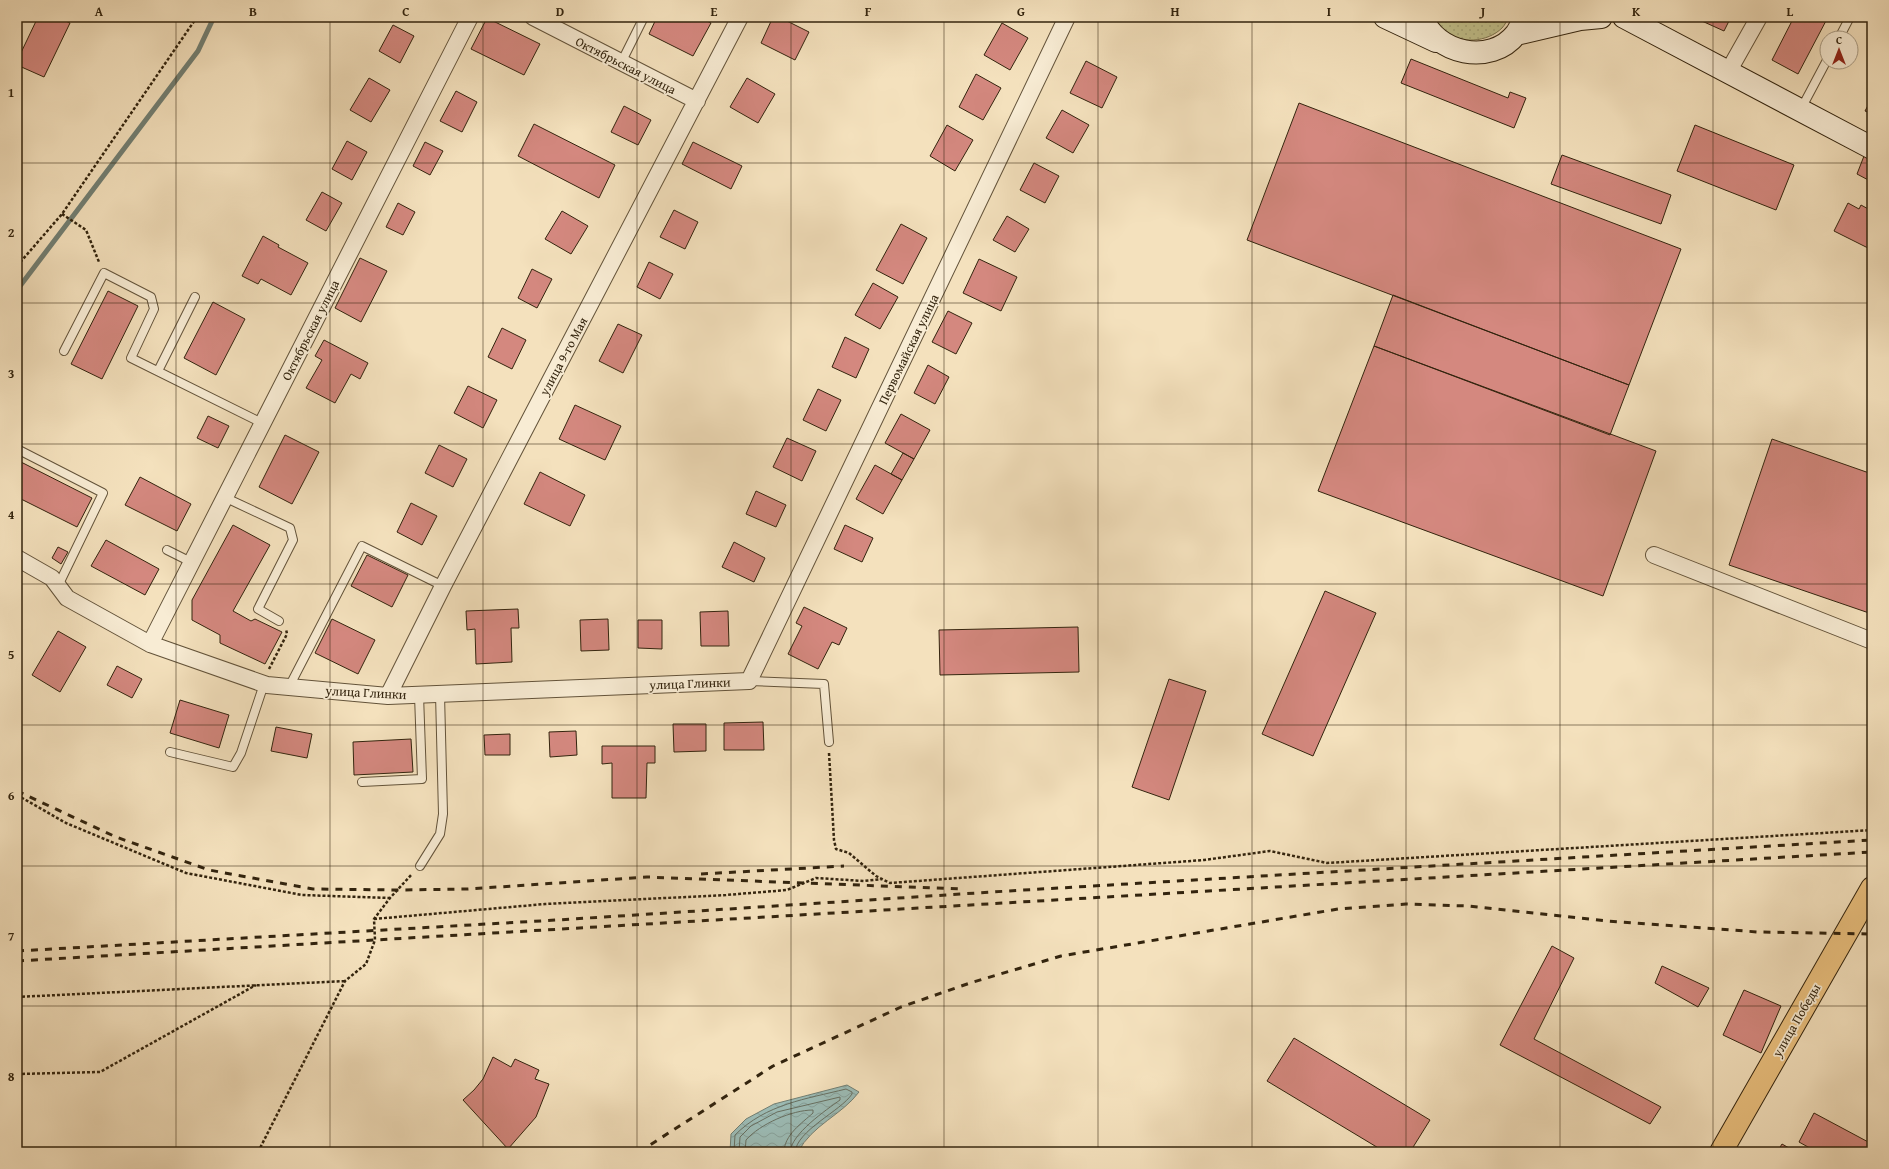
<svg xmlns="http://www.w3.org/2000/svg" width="1889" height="1169" font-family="'Gentium Book Plus',serif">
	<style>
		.grass { fill: url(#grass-dots); stroke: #7a724d }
		.water { fill: url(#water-waves); stroke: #727f73 }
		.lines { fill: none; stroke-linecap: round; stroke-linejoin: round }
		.shore { stroke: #687062; stroke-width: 1 }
		.stream { stroke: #727f73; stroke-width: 5 }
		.building { fill: #d4887f; stroke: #33240e }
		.service-casing { stroke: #63533a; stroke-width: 10 }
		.minor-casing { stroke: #63533a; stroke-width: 18 }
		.secondary-casing { stroke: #33240e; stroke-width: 24 }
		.primary-casing { stroke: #33240e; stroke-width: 24 }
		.path { stroke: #33240e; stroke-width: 2.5; stroke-dasharray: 3 2; stroke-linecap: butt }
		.service { stroke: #f8ecd4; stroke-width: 8 }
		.minor { stroke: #f8ecd4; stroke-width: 16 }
		.secondary { stroke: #f8ecd4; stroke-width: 22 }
		.primary { stroke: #eac07e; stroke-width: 22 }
		.rail { stroke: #33240e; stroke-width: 3; stroke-dasharray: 7 7; stroke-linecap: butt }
		.grid { fill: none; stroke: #33240e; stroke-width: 1; stroke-opacity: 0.55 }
		.labels { text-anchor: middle; stroke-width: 3.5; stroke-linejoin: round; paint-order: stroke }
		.street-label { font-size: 13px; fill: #33240e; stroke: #f8ecd4 }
		.neatline { fill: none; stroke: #33240e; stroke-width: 1.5 }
		.grid-label { font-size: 13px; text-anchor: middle; font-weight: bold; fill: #33240e }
	</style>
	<defs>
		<pattern id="grass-dots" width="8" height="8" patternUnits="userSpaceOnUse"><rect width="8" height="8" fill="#c2c18c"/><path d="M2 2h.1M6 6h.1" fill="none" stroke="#a7a678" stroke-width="1.8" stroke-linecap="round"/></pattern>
		<pattern id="water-waves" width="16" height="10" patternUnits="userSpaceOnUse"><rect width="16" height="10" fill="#9cbcb6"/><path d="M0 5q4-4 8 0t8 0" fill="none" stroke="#87a19b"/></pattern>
	</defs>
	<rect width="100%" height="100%" fill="#f4e1bd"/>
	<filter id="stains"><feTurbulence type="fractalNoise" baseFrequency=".005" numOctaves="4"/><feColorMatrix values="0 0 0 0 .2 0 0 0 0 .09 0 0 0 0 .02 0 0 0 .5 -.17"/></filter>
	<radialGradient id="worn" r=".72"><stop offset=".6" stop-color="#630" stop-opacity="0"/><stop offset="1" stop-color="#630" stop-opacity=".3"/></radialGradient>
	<!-- grass -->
	<path class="grass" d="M1433,17H1509C1507,20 1505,25 1502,28C1488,42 1460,45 1445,31C1440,27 1436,22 1433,17Z"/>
	<!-- water -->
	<path class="water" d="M847,1085L859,1092C842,1115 812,1125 798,1152H730L731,1134L746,1119L774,1104Z"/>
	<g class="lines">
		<!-- shore -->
		<path class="shore" d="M734,1152L735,1135C766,1104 806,1099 846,1089L852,1092V1094C841,1111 797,1130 795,1152
			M739,1152L740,1137L751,1126L777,1112L840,1097V1100C826,1110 791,1134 790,1152
			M745,1152L746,1140C760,1124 792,1110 813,1110V1113C802,1123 784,1135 784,1152"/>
		<!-- stream -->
		<path class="stream" d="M17,290L198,51L214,17"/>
	</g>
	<!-- building -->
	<path class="building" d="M38,17H57L70,23L44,77L17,65V61Z
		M657,17H699L711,23L693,56L649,34Z
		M773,17H779L809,32L795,60L761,43Z
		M1693,17H1731L1724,31Z
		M1794,17H1828L1798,74L1772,60Z
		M487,18L540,44L524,75L471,49Z
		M1002,23L1028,38L1010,70L984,55Z
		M393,25L414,36L400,63L379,51Z
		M1411,59L1508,98L1510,92L1526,98L1514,128L1401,83Z
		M1086,61L1117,77L1102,108L1070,93Z
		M976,74L1001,88L983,120L959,107Z
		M369,78L390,90L371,122L350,110Z
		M747,78L775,94L758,123L730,107Z
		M456,91L477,102L462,132L440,121Z
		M1872,98V114L1865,111Z
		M1299,103L1681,249L1629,385L1247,240Z
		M624,106L651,120L638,145L611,132Z
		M1062,110L1089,125L1073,153L1046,138Z
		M534,124L615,165L599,198L518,156Z
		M947,125L973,140L955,171L930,156Z
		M1695,125L1794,165L1776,210L1677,171Z
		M347,141L367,152L352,180L332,169Z
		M425,142L443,151L430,175L413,166Z
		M693,142L742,166L731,189L682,164Z
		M1562,155L1671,195L1661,224L1551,184Z
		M1864,156L1872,160V182L1857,174Z
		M1034,163L1059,176L1045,203L1020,190Z
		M322,192L342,203L326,231L306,220Z
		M398,203L415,212L403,235L386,227Z
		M1848,203L1859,209L1861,205L1872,211V250L1834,231Z
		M674,210L698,222L685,249L660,237Z
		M562,211L588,226L571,254L545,239Z
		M1007,216L1029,229L1015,252L993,240Z
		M901,224L927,238L903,284L876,270Z
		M263,236L279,245L278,247L308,263L291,295L261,279L258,284L242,276Z
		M360,258L387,271L361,322L335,308Z
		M979,259L1017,277L1001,311L963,293Z
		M649,262L673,274L660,299L637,287Z
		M532,269L552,279L537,308L518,298Z
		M873,283L898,297L880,329L855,315Z
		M108,291L138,306L102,379L71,364Z
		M1393,295L1629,385L1610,435L1374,346Z
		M213,302L245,319L216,375L184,358Z
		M948,311L972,323L956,354L932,342Z
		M618,324L642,335L623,373L599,361Z
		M502,328L526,340L512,369L488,357Z
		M845,337L869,349L856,378L832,367Z
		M324,340L368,363L360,379L351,374L335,403L306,388L322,360L315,356Z
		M1374,346L1656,451L1603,596L1318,491Z
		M928,365L949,377L935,404L914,393Z
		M468,386L497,400L483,428L454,413Z
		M818,389L841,400L826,431L803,420Z
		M575,405L621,426L605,460L559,439Z
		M901,414L930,430L914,459L885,443Z
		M208,416L229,426L218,448L197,438Z
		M285,435L319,452L292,504L259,487Z
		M787,438L816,451L802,481L773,467Z
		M1772,439L1872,474V614L1729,565Z
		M439,445L467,459L453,487L425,473Z
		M903,453L914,459L902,480L891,474Z
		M17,460L92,498L77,527L17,497Z
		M875,465L902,480L883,514L856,499Z
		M540,472L585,495L570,526L524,504Z
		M140,477L191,504L177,531L125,505Z
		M756,491L786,505L776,527L746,514Z
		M411,503L437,516L422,545L397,532Z
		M233,525L270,545L233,611L251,621L255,619L282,632L265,664L220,643V635L192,620V600Z
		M845,525L873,538L862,562L834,549Z
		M106,540L159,569L145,595L91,566Z
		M734,542L765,558L754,582L722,567Z
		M58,547L68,552L61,564L52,558Z
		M367,555L408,575L392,607L351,586Z
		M1325,591L1376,613L1313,756L1262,734Z
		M804,607L847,628L839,645L832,642L818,669L788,654L802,626L796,623Z
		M518,609L519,628H511L512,662L476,664L475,629L467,630L466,611Z
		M728,611L729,646H701L700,612Z
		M332,619L375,640L358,674L315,653Z
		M608,619L609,650L581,651L580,620Z
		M638,620H662V649L638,648Z
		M1078,627L1079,672L940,675L939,630Z
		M58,631L86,647L60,692L32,675Z
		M117,666L142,679L132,698L107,685Z
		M1169,679L1206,691L1169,800L1132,787Z
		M180,700L229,715L219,748L170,733Z
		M763,722L764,750H724V723Z
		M673,724H706V751L674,752Z
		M276,727L312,734L307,758L271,751Z
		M576,731L577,755L550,757L549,732Z
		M510,734V755H485L484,735Z
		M411,739L413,772L354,775L353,742Z
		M602,746H655V763H647L646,798H612V763L602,764Z
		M1552,946L1574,958L1534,1039L1661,1107L1650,1124L1500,1045Z
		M1662,966L1709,988L1698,1007L1655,983Z
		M1744,990L1781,1006L1761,1053L1723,1035Z
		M1294,1038L1430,1120L1410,1152H1385L1267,1081Z
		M493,1057L511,1067L515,1059L539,1070L535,1079L549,1084L536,1117L508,1149L463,1100L474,1090L483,1079Z
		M1814,1113L1872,1144V1152H1817L1799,1142Z
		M1782,1144L1796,1152H1777Z"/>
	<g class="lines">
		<defs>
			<path id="service" d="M1839,38L1850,17
				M621,63L644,17
				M1801,109L1827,60
				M64,351L104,273L151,297L154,309L131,358L262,423
				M158,371L195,297
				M17,449L103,493L58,586
				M224,497L290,528L293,540L258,609L279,621
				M167,550L191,562
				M749,681L824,684L829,742
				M289,687L362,546L443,586
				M170,752L233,767L241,753L264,684
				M362,782L422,779L419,695
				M420,866L440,834L443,814L440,694"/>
			<path id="minor" d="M533,17L697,101
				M1728,72L1759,17
				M1654,555L1872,641
				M17,558L52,578L67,598L150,644L267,685L388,696L749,681L1067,17
				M150,644L470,17
				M388,696L443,586L740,17"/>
			<path id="secondary" d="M1385,17L1436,41
				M1422,17C1435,54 1491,66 1516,34C1520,29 1522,22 1525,17
				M1624,17L1872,148
				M1516,34L1580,19L1601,17"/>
			<path id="primary" d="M1721,1152L1872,888"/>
		</defs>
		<!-- service casing -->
		<use href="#service" class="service-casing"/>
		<!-- minor casing -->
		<use href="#minor" class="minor-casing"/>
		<!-- secondary casing -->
		<use href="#secondary" class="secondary-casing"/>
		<!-- primary casing -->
		<use href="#primary" class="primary-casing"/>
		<!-- path -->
		<path class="path" d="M62,214L86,230L99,262
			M17,266L62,214L197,17
			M269,669L287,634L286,629
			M829,753L834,840L836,849L849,853L876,876L890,883L1204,860L1270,851L1327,863L1872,830
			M17,795L66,823L186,873L302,895L390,898
			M374,919L545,904L726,895L787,890L816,878L864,881L882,879
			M17,997L345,981
			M17,1074L100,1072L256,985
			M258,1152L345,981L366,964L375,940L374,919L390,898L412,874"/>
		<!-- service -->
		<use href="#service" class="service"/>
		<!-- minor -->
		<use href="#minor" class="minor"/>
		<!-- secondary -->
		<use href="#secondary" class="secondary"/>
		<!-- primary -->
		<use href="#primary" class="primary"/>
		<!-- rail -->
		<path class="rail" d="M17,791L116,837L209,870L313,889L397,890L468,889L647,877L962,889
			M701,874L844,866
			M17,951L557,920L1008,891L1872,840
			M17,961L1872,852
			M639,1152L773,1066L901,1007L970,983L1061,956L1338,909L1406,904L1468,906L1608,921L1758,932L1872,934"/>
	</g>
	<!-- grid -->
	<path class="grid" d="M176,17V1152M330,17V1152M483,17V1152M637,17V1152M791,17V1152M944,17V1152M1098,17V1152M1252,17V1152M1406,17V1152M1560,17V1152M1713,17V1152M17,163H1872M17,303H1872M17,444H1872M17,584H1872M17,725H1872M17,866H1872M17,1006H1872"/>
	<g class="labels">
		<!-- street labels -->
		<g class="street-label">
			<text transform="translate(626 65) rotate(27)" y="5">Октябрьская улица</text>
			<text transform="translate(310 330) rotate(-63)" y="5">Октябрьская улица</text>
			<text transform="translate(908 349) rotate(-64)" y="5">Первомайская улица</text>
			<text transform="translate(563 356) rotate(-62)" y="5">улица 9-го Мая</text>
			<text transform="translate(690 683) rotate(-2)" y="5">улица Глинки</text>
			<text transform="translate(366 692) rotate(3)" y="5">улица Глинки</text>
			<text transform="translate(1796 1020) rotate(-60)" y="5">улица Победы</text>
		</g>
	</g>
	<!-- margin -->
	<rect width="1889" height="1169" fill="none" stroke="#f4e1bd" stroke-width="44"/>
	<!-- north arrow -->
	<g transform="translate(1839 50)"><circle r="19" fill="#f8ecd4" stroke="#a99c85"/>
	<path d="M0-3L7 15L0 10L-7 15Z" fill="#8f2418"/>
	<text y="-6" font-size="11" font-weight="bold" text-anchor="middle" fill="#33240e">С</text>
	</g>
	<rect x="22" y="22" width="1845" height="1125" class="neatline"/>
	<g class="grid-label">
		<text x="99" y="16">A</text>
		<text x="253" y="16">B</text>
		<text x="406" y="16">C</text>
		<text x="560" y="16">D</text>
		<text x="714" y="16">E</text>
		<text x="868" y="16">F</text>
		<text x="1021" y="16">G</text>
		<text x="1175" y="16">H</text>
		<text x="1329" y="16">I</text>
		<text x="1483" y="16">J</text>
		<text x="1636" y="16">K</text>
		<text x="1790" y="16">L</text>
		<text x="11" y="97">1</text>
		<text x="11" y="237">2</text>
		<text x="11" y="378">3</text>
		<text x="11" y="519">4</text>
		<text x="11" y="659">5</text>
		<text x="11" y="800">6</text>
		<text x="11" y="941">7</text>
		<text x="11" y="1081">8</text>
	</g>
	<rect width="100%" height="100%" filter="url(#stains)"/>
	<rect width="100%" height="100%" fill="url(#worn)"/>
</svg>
